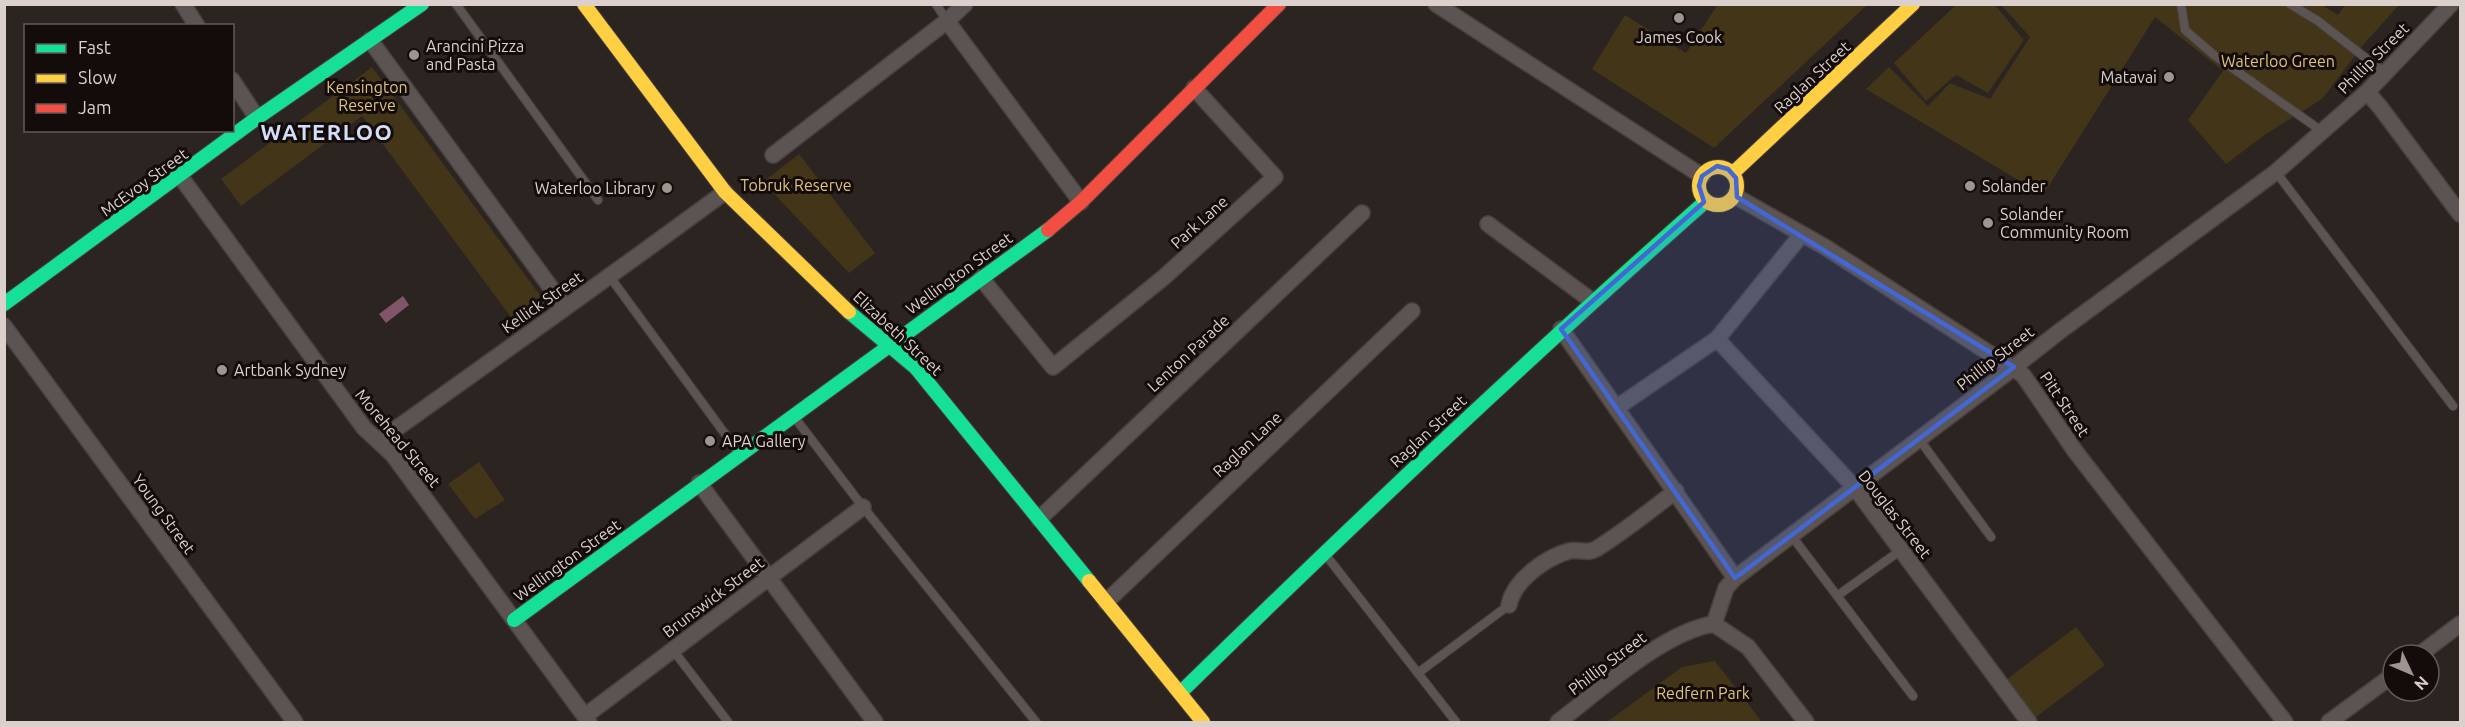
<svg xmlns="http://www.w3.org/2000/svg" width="2465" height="727" font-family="Ubuntu,sans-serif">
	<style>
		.green { fill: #423518 }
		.water { fill: #80556a }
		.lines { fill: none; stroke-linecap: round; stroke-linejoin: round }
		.lane-casing { stroke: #48403d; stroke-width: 10 }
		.street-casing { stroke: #48403d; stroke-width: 18 }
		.fast-casing { stroke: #48403d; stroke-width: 16 }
		.slow-casing { stroke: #48403d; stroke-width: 16 }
		.jam-casing { stroke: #48403d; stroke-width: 16 }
		.lane { stroke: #5c5452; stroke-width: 8 }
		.street { stroke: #5c5452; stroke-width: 15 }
		.fast { stroke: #16e098; stroke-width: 14 }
		.slow { stroke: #ffcf43; stroke-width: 14 }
		.jam { stroke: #f24e42; stroke-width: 14 }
		.marked { fill: #4368d6; fill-opacity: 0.2; stroke: #4368d6; stroke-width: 4.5; stroke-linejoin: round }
		.poi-dot { fill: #9e9490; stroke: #130c0a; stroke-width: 2 }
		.labels { text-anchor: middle; stroke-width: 6; stroke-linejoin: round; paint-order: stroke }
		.poi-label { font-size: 16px; fill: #dbd0cc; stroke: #130c0a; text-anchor: start }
		.street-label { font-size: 16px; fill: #dbd0cc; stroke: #130c0a }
		.park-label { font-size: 16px; fill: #dfc379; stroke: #130c0a }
		.district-label { font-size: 22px; font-weight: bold; letter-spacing: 1.5px; fill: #d4ddfa; stroke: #130c0a }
	</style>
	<rect width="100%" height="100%" fill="#2c2421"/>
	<!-- green -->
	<path class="green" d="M1718,4H1867V5L1714,148L1592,69L1625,15L1686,53Z
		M2320,4L2338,15L2345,5H2399L2364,44L2322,99L2266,134L2226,164L2188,120L2223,71L2155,17L2043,195L1866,89L1889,67L1928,106L1950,83L1990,99L2030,37L2001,5Z
		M1956,5H1995L2024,40L1988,93L1956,75L1926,101L1894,63Z
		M372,67L545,302L516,324L362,116L241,206L221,179Z
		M799,154L875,253L849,273L763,182Z
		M479,462L505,500L475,519L448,484Z
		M2076,627L2105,665L2036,717L2007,679Z
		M1715,661L1762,722H1607L1682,667Z"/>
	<!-- water -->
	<path class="water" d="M403,296L409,305L386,323L379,314Z"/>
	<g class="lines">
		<defs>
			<path id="lane" d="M456,4L598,200
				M936,4L947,21
				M2181,4L2185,30L2214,55L2323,132
				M2290,4L2318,21L2385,73
				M2276,172L2453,406
				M610,277L739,453
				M795,418L863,507L1036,722
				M1919,439L1991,537
				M1791,535L1913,696
				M1325,554L1456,722
				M1837,596L1901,550
				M673,650L728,722
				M1418,673L1509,605"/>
			<path id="street" d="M183,4L197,26
				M1436,4L1702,176
				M947,21L1081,202
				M370,40L565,307
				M232,80L257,118
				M2367,92L2380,107L2460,214
				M773,155L947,21L965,4
				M180,176L364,428L393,455L589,722
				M1735,196L1825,247L2023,375L2075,451L2285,722
				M1488,224L1592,301
				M981,278L1053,367L1163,278L1275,177L1194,88
				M4,326L295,722
				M1561,329L1735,578
				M1717,339L1855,488L2029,722
				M1616,408L1717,339L1802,234
				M379,441C495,358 611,276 725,192
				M699,483L875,722
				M1039,519L1362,213
				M1106,602L1412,311
				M1509,605C1514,580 1545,558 1569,551C1578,549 1588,554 1596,549C1624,532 1649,511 1676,491
				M1714,624L1726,588L1735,578L2004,375L2060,331L2276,172L2367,92L2451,4
				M1714,624L1748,647L1806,722
				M2419,655L2460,624
				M585,716L863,507
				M1558,722C1598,692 1664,631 1714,624
				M2329,722L2393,675"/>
			<path id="fast" d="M4,304L257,118L422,4
				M849,312L916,368L1089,581
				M514,620L1048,230
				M1180,693C1352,525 1526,360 1706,201"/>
			<path id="slow" d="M584,4L725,192L849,312
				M1699 186a19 19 0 1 1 38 0a19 19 0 1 1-38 0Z
				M1733,173L1913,4
				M1089,581L1203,722"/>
			<path id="jam" d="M1048,230L1081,202L1279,4"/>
		</defs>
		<!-- lane casing -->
		<use href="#lane" class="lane-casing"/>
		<!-- street casing -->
		<use href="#street" class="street-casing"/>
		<!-- fast casing -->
		<use href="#fast" class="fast-casing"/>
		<!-- slow casing -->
		<use href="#slow" class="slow-casing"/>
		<!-- jam casing -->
		<use href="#jam" class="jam-casing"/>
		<!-- lane -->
		<use href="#lane" class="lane"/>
		<!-- street -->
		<use href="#street" class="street"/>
		<!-- fast -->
		<use href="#fast" class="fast"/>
		<!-- slow -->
		<use href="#slow" class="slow"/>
		<!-- jam -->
		<use href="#jam" class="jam"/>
	</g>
	<!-- marked area -->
	<path class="marked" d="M1717,166L1728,169L1736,178L1737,197L2014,367L1735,578L1561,329L1704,202L1699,186L1702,176Z"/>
	<!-- markers -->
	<g class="poi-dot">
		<circle cx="1679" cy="18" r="6"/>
		<circle cx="414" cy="55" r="6"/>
		<circle cx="2169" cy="77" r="6"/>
		<circle cx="1970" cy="186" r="6"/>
		<circle cx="667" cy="188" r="6"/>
		<circle cx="1988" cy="223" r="6"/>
		<circle cx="222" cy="370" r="6"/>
		<circle cx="710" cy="441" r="6"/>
	</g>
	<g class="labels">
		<!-- poi labels -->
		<g class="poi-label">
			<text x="1679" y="43" text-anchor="middle">James Cook</text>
			<text x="426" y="52">Arancini Pizza<tspan x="426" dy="18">and Pasta</tspan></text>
			<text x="2157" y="83" text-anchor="end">Matavai</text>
			<text x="1982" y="192">Solander</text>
			<text x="655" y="194" text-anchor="end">Waterloo Library</text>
			<text x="2000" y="220">Solander<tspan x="2000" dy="18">Community Room</tspan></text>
			<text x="234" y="376">Artbank Sydney</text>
			<text x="722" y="447">APA Gallery</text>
		</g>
		<!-- street labels -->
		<g class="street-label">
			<text transform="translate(2373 58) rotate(-45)" y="6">Phillip Street</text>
			<text transform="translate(1812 77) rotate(-43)" y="6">Raglan Street</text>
			<text transform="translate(144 182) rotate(-36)" y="6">McEvoy Street</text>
			<text transform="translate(1199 222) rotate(-42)" y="6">Park Lane</text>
			<text transform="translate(959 273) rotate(-36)" y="6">Wellington Street</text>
			<text transform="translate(542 302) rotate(-35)" y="6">Kellick Street</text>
			<text transform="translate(898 333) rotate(43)" y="6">Elizabeth Street</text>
			<text transform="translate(1188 353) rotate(-43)" y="6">Lenton Parade</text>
			<text transform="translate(1995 358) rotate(-38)" y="6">Phillip Street</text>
			<text transform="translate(2065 404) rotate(56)" y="6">Pitt Street</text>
			<text transform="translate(1428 431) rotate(-43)" y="6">Raglan Street</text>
			<text transform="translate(398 438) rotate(50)" y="6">Morehead Street</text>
			<text transform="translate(1247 444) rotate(-43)" y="6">Raglan Lane</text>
			<text transform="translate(164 514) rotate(54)" y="6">Young Street</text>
			<text transform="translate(1895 514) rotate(52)" y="6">Douglas Street</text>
			<text transform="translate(567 560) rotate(-36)" y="6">Wellington Street</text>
			<text transform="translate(713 597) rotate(-37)" y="6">Brunswick Street</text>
			<text transform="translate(1607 663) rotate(-37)" y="6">Phillip Street</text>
		</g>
		<!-- park labels -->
		<g class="park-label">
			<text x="2278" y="67">Waterloo Green</text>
			<text x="367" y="93">Kensington<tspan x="367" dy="18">Reserve</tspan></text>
			<text x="796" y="191">Tobruk Reserve</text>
			<text x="1703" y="699">Redfern Park</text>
		</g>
		<!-- district labels -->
		<g class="district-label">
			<text x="327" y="140">WATERLOO</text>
		</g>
	</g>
	<!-- border -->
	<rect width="2465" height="727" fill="none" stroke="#dbd0cc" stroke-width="12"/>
	<!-- legend -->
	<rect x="24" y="24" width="210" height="108" fill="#130c0a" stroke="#635a58" stroke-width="1.5"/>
	<rect x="36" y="44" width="30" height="9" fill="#16e098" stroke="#635a58" stroke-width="1.5"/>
	<text x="78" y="54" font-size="18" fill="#dbd0cc">Fast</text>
	<rect x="36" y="74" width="30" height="9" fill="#ffcf43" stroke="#635a58" stroke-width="1.5"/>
	<text x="78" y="84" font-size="18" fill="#dbd0cc">Slow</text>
	<rect x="36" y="104" width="30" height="9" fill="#f24e42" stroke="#635a58" stroke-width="1.5"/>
	<text x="78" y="114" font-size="18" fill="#dbd0cc">Jam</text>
	<!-- north arrow -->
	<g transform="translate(2411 673) rotate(134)"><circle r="28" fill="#130c0a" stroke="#635a58" stroke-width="1.5"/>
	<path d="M0-4.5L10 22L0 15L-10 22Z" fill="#9e9490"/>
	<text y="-9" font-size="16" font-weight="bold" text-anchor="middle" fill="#dbd0cc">N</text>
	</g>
</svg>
